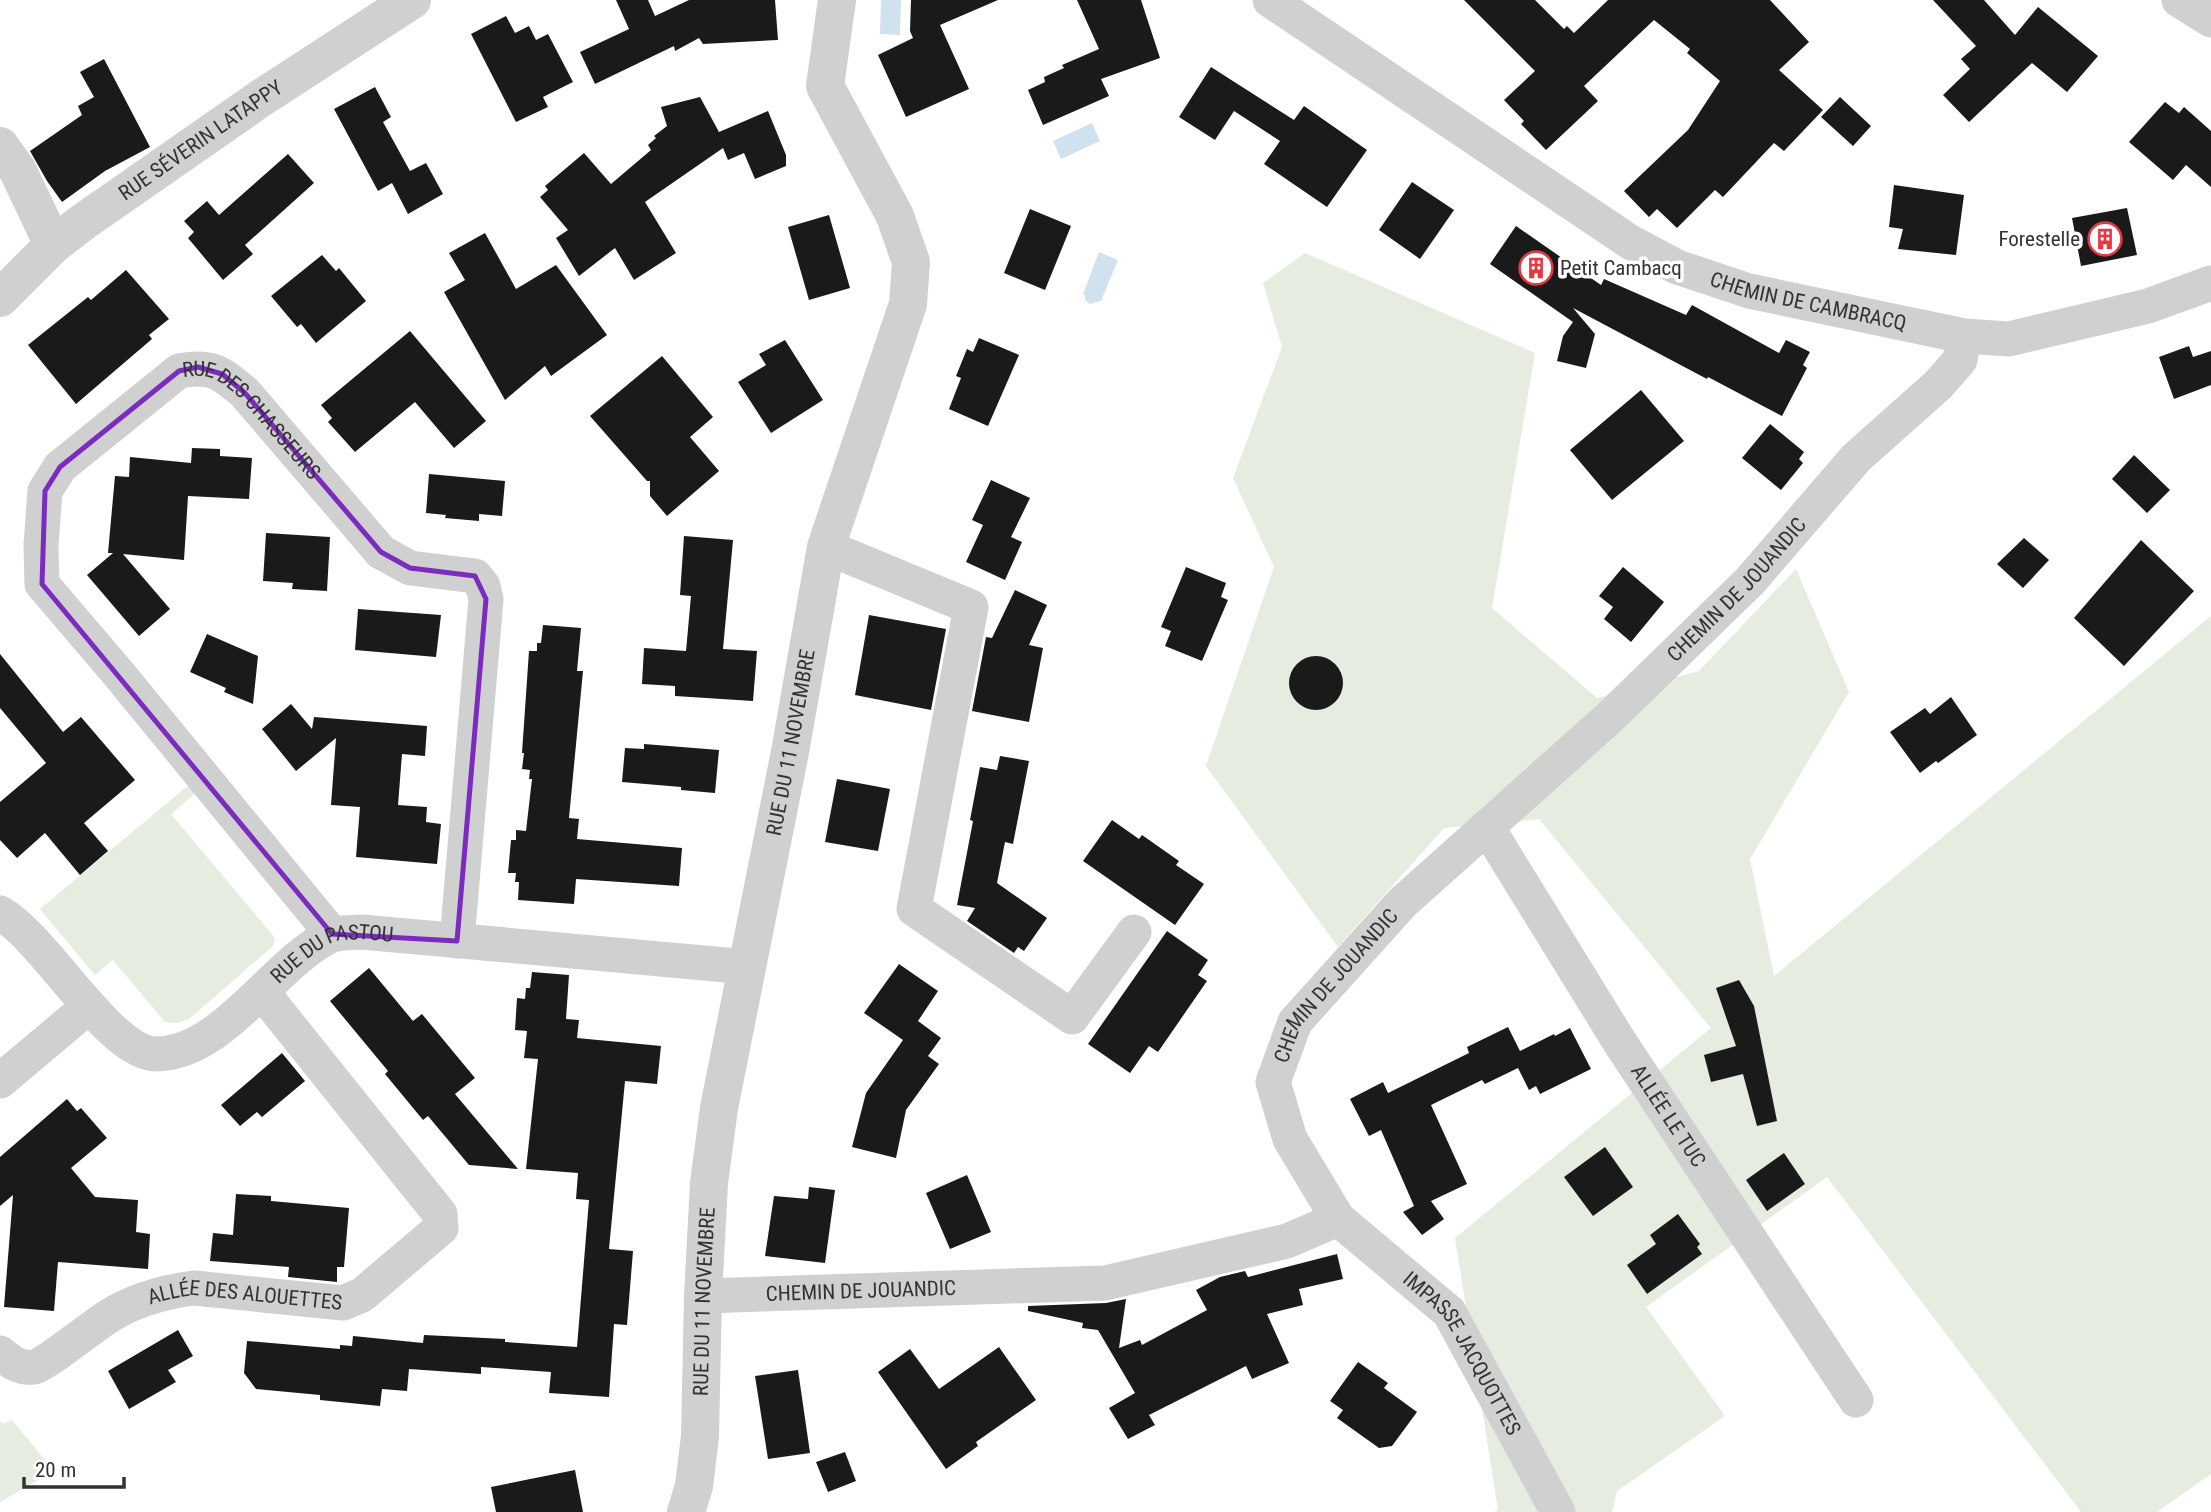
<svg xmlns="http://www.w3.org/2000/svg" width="2211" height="1512" font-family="'Roboto Condensed',sans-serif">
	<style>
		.green { fill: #e6ecdf }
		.water { fill: #cfe2ee }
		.building { fill: #1a1a1a }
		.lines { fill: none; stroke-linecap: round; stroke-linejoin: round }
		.minor { stroke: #d0d0d0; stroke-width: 35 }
		.tertiary { stroke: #d0d0d0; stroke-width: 38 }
		.marked { fill: none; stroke: #7b2cbf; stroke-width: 5; stroke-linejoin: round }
		.labels { text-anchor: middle; stroke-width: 7; stroke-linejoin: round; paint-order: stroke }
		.street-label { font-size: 21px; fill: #333; stroke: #fff }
		.poi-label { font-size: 21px; fill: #333; stroke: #fff; text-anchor: end }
	</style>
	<rect width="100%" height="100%" fill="#fff"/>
	<!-- green -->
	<path class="green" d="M1305,253L1535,353L1492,608L1597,698L1699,671L1796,569L1849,692L1750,859L1774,976L2211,616V1474L2157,1512H2081L1827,1177L1646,1307L1725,1416L1617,1491L1612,1512H1494L1498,1510L1455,1238L1711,1028L1539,819L1444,828L1338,947L1206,766L1274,567L1233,478L1282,347L1263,283Z
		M190,784L197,792L171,814L275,938L273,946L189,1019L177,1023L165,1022L113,960L95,975L40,909Z
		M12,1420L54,1471L0,1502V1421L3,1424Z"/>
	<!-- water -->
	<path class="water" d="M881,0H901L900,35L880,34Z
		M1092,123L1100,141L1061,159L1053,141Z
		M1099,252L1118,260L1101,301L1090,304L1085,300V295L1083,294Z"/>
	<!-- building -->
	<path class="building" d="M616,0H648L655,16L689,0H775L778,40L703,44L699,38L675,51L674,46L595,84L580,52L629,29Z
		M911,0H998L940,25L969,89L906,117L878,55L913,38L910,31Z
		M1077,0H1141L1160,58L1101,79L1109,96L1043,125L1028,90L1045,82L1044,77L1064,68L1062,65L1099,49Z
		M1464,0H1535L1564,29L1567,26L1574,33L1608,0H1770L1809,42L1779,70L1823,110L1784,151L1774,143L1723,197L1715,190L1677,228L1657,209L1649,217L1624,191L1688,130L1720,81L1687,53L1690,49L1654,20L1584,86L1598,101L1546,150L1521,124L1524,121L1504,100L1535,71Z
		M1933,0H1984L2015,35L2038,7L2098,56L2067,92L2032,63L1969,122L1943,95L1970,69L1961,59L1976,46Z
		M506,16L515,33L529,26L536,40L548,34L573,82L543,97L548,107L516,122L471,34Z
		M104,59L150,147L105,171L62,202L47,181L30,151L82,115L78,106L94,97L80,72Z
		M1211,67L1294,120L1304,106L1367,150L1327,207L1264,164L1280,141L1234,111L1215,140L1179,117Z
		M375,87L391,117L383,122L410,171L426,163L443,194L408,214L392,183L378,191L334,109Z
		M700,97L719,132L768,111L786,155V166L755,179L744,153L728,160L723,148L645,202L676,253L634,280L615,248L579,276L556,238L568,230L540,197L548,190L545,186L584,153L611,184L651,150L648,145L656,138L654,136L667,126L661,107Z
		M1840,97L1871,126L1853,146L1821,117Z
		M2165,102L2179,113L2184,107L2211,131V187L2186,165L2173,180L2129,142Z
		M288,154L314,183L245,245L253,254L223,280L188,238L194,232L184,221L207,201L219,215Z
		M1412,182L1454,210L1420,259L1379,230Z
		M1894,185L1964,195L1956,255L1898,249L1903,229L1889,227Z
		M2127,208L2137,255L2081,266L2072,218Z
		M1030,209L1071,226L1045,290L1004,273Z
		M829,215L850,288L809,300L788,227Z
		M1516,226L1601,285L1604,279L1686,315L1692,305L1779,353L1786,340L1810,352L1803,365L1807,368L1782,416L1708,377L1707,379L1573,308L1595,334L1586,368L1557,361L1563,336L1573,322L1490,264Z
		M485,233L516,289L556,265L607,335L551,376L545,366L505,400L444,292L465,280L449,253Z
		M322,255L336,271L339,268L366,301L316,343L301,324L297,327L271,296Z
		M126,270L169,319L149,335L152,339L76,404L28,345L88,297L91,300Z
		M410,331L486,421L454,448L415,402L355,452L328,422L332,418L321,405Z
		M979,338L1019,355L988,426L949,409L961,378L956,376L967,349L973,352Z
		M785,340L823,400L771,433L738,382L766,365L759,354Z
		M2189,346L2193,357L2211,351V385L2174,399L2159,357Z
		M662,356L713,417L690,437L719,471L667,516L650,496V481H647L590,416Z
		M1641,390L1684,441L1612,500L1570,450Z
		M1770,424L1804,452L1799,459L1803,463L1781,490L1742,458Z
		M192,448L220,449V456L252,458L249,499L188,496L184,560L123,554L170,609L139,636L87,575L113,553H108L115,476L129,477L130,457L191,463Z
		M2134,455L2170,490L2147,513L2112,479Z
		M429,474L505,481L502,516L479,514V521L445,518L446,515L426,513Z
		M991,480L1030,498L1011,537L1022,542L1005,580L966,562L983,525L972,520Z
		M266,533L330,537L327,591L292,589L293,583L263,581Z
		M684,536L733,540L723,649L757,651L753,701L675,696V686L642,684L644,648L686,651L691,596L680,595Z
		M2024,538L2049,560L2023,588L1997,564Z
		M2141,540L2194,591L2124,666L2074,618Z
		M1186,567L1226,583L1221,597L1228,600L1202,661L1165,646L1171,631L1161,627Z
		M1623,567L1664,602L1631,642L1604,619L1613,607L1599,596Z
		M1015,590L1047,605L1029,645L1043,648L1029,722L972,711L986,637L992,638Z
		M358,609L441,615L436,657L355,650Z
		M869,615L946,629L931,710L855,695Z
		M543,625L581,628L577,671H583L569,818L579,819L577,839L682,848L679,886L576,879L574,904L518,900L519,882H515L516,873H508L511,840H516V830L526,831L532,779H529L530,770L522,769L524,753H522L529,651H537V643H541Z
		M207,634L258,656L253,704L224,692L226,688L190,672Z
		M0,654L63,732L81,717L135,780L84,823L108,851L80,875L45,833L17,858L0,840V802L46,763L0,708Z
		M1289 683a27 27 0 1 1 54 0a27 27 0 1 1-54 0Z
		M1951,697L1977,735L1938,763L1936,761L1920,773L1890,732L1925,708L1930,714Z
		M291,704L312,729L314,717L427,726L425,756L402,754L398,805L427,807L426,822L441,824L437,864L356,857L360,807L331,805L336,738L296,771L262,729Z
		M644,744L719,750L715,793L681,790V787L622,782L625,748L644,749Z
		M1000,756L1029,761L1013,844L1005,842L997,883L1047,918L1024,951L1018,947L1014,953L967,921L975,908L957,905L973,821L970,820L980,767L997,770Z
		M837,779L890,789L878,851L825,842Z
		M1112,820L1139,839L1142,835L1179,861L1176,865L1204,884L1175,925L1083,861Z
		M1167,931L1208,960L1198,975L1207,981L1158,1052L1149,1046L1130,1073L1088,1044Z
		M899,964L938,991L918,1021L941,1038L928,1056L939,1064L906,1110L896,1158L852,1147L866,1093L903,1040L864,1013Z
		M369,968L413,1021L422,1014L475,1078L455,1094L518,1169L469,1165L428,1116L423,1120L385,1074L388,1071L330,1001Z
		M532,972L569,975L566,1019L579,1020L577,1038L661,1046L657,1084L625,1081L609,1249L633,1251L627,1325L614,1324L609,1397L549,1393L551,1372L481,1367V1374L409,1369L407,1391L382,1389L380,1406L320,1400V1395L256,1389L244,1373L247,1341L340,1349V1345L352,1346L353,1336L423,1343L424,1335L505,1339V1342L577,1347L589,1200L576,1199L578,1173L526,1169L538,1059L524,1058L527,1031L515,1030L517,998L525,999L526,988H530Z
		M1739,980L1754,1006L1777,1121L1757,1126L1743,1074L1711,1082L1704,1055L1736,1046L1716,988Z
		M1508,1027L1520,1051L1554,1034L1555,1036L1570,1028L1591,1069L1540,1094L1536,1086L1529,1090L1518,1068L1485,1084L1482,1080L1431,1105L1467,1184L1431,1201L1444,1219L1422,1235L1403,1212L1414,1206L1381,1130L1369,1136L1350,1099L1383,1082L1388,1093L1469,1053L1467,1047Z
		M282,1053L305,1081L262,1117L257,1112L240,1126L221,1105Z
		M67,1099L77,1111L81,1108L107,1138L71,1168L95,1197L138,1200L136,1232L150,1234L148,1269L58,1262L54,1311L4,1307L13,1195L0,1206V1157Z
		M1605,1147L1633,1187L1593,1216L1564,1177Z
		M1784,1153L1805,1184L1767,1211L1746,1180Z
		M967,1175L991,1232L950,1249L926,1193Z
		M809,1187L835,1190L825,1263L765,1256L774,1196L808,1199Z
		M236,1194L271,1196V1201L349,1208L344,1267H337V1282L288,1277L289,1267L210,1261L213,1233L233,1235Z
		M1678,1214L1700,1244L1697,1247L1702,1254L1647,1294L1627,1265L1656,1244L1650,1235Z
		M1337,1254L1343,1279L1299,1289L1303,1305L1267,1314L1289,1363L1252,1379L1246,1366L1149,1415L1155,1425L1128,1439L1109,1408L1135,1393L1098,1330L1082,1328L1083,1323L1028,1311V1306L1106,1303L1126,1299L1119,1348L1140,1340L1142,1345L1207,1310L1196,1290L1220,1277L1245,1271L1248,1277Z
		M178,1330L193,1356L168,1370L176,1382L129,1409L108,1371Z
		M999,1347L1036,1400L976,1442L978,1446L946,1469L878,1372L910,1349L939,1389Z
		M1358,1362L1388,1383L1384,1388L1417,1412L1392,1446L1379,1448L1337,1418L1343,1410L1330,1401Z
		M798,1370L810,1453L768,1459L755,1376Z
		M845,1452L856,1481L828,1492L816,1462Z
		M575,1470L583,1512H496L491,1487Z"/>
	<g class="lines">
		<!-- minor -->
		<g class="minor">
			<path id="s1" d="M1270,0L1630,242L1677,267L1749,291L1964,336L2009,339L2148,306L2211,283"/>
			<path d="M2179,0L2211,20"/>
			<path d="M826,547L971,607L914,909L1072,1017L1134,932"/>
			<path id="s2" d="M1487,827L1619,1041L1856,1400"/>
			<path id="s3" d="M0,913C45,938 109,1053 156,1054C223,1054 274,963 330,936C339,932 352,933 362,932L748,967"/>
			<path id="s4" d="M332,934L118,673L42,584L41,545L45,491L60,467L179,371C212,365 220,372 245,393L381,552L410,568L475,576L483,586L486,599L457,941"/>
			<path d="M0,1081L89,1006"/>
			<path id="s5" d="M1338,1219L1449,1312L1558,1512"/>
			<path id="s6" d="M703,1296L1105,1283L1287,1241L1338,1219L1290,1139L1273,1082L1295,1022L1402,903L1610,717L1750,581L1856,458L1938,385L1960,360L1964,336"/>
			<path id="s7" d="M0,1353C11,1362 20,1369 34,1367C44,1365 94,1326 106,1318C133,1300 163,1292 194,1288L343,1303L362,1295L441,1228L440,1214L262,992"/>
		</g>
		<!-- tertiary -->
		<g class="tertiary">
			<path d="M0,146L18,171L53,245"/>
			<path id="s8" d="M0,298L53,245L83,222L261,98L412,0"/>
			<path id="s9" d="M686,1512L694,1486L700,1436L703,1296L709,1183L719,1108L790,752L826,547L908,304L911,262L895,216L825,86L837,0"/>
		</g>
	</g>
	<!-- marked area -->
	<path class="marked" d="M198,367L222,374L245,393L381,552L410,568L475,576L486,599L457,941L332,934L42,584L45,491L60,467L179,371Z"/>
	<!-- icons -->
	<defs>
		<symbol id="building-ring" viewBox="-11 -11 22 22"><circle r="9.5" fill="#fff" stroke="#e63946" stroke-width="1.5"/><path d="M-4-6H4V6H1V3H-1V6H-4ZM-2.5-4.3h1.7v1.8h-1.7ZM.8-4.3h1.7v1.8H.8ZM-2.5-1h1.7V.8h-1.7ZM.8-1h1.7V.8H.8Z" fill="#e63946"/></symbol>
	</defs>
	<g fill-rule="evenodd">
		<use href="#building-ring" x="2086" y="220" width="38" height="38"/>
		<use href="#building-ring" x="1517" y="249" width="38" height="38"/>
	</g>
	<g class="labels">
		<!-- street labels -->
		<g class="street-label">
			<text dy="7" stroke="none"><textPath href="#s8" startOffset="256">RUE SÉVERIN LATAPPY</textPath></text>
			<text dy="7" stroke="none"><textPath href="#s1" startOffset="623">CHEMIN DE CAMBRACQ</textPath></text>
			<text dy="7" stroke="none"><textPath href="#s4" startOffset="822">RUE DES CHASSEURS</textPath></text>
			<text dy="7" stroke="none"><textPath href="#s6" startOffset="1480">CHEMIN DE JOUANDIC</textPath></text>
			<text dy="7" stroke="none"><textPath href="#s9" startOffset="779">RUE DU 11 NOVEMBRE</textPath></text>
			<text dy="7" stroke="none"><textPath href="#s3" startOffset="424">RUE DU PASTOU</textPath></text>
			<text dy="7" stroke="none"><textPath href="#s6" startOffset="914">CHEMIN DE JOUANDIC</textPath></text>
			<text dy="7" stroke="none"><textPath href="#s2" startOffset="341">ALLÉE LE TUC</textPath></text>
			<text dy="7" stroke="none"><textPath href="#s6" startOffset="158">CHEMIN DE JOUANDIC</textPath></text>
			<text dy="7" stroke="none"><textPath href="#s7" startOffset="270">ALLÉE DES ALOUETTES</textPath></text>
			<text dy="7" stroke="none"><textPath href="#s9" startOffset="212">RUE DU 11 NOVEMBRE</textPath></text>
			<text dy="7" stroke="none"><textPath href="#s5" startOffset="186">IMPASSE JACQUOTTES</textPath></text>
		</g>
		<!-- poi labels -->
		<g class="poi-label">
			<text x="2080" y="246">Forestelle</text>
			<text x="1560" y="275" text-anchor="start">Petit Cambacq</text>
		</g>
	</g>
	<!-- scale -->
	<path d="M24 1477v10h100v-10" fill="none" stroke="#333333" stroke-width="3.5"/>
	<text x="35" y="1477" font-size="21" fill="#333333" stroke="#ffffff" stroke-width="5" paint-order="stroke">20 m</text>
</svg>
